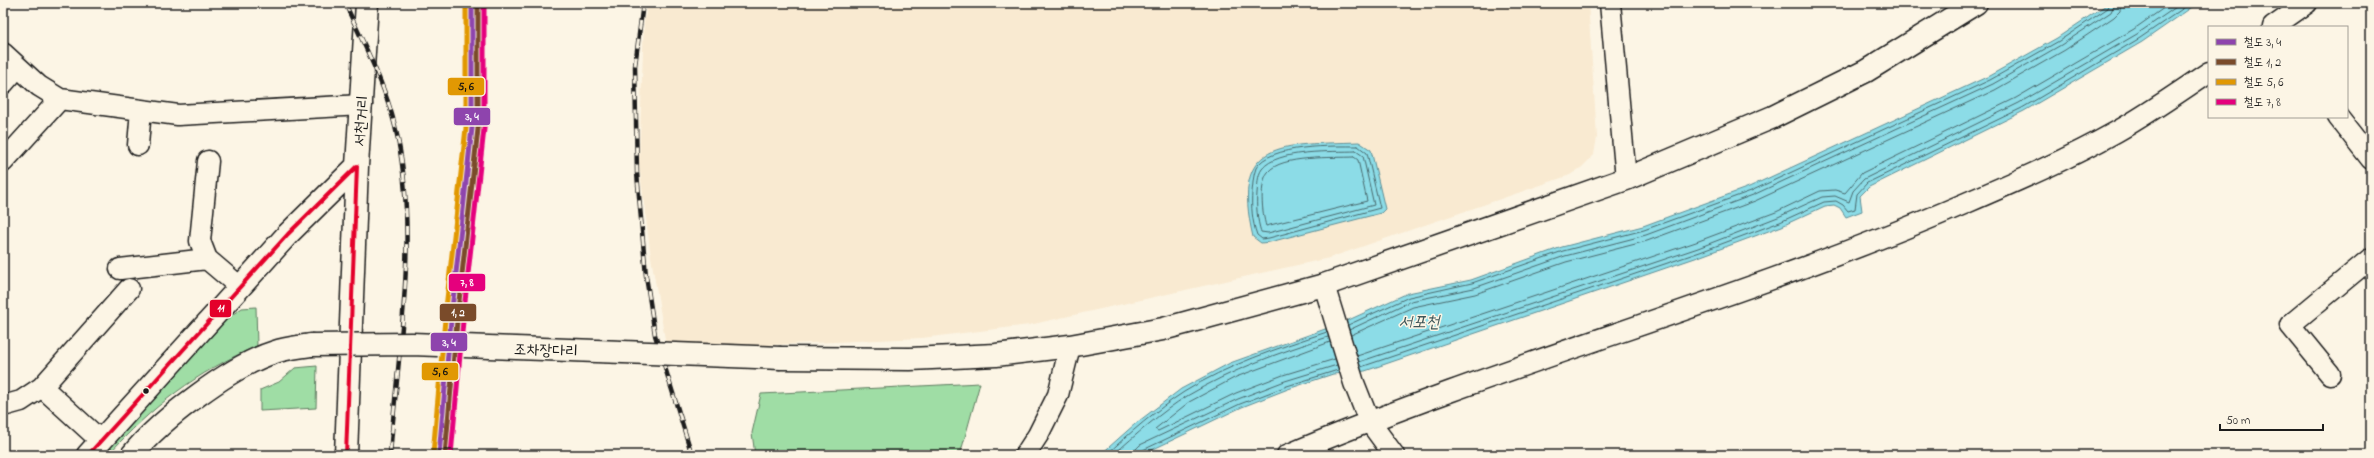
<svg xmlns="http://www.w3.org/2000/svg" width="2374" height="458" font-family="'Indie Flower','Poor Story',sans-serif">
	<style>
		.built { fill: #f9ead1 }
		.green { fill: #9fdda5; stroke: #5e7c60 }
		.water { fill: #8cdce7; stroke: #5f8f96 }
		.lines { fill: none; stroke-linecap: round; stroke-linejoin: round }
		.shore { stroke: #49696d; stroke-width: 1 }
		.minor-casing { stroke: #1c1c1c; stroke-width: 23 }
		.major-casing { stroke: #1c1c1c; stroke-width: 25 }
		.minor { stroke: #fcf5e5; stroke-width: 20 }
		.major { stroke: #fcf5e5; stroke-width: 22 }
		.rail-casing { stroke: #1c1c1c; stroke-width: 4.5 }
		.rail { stroke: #fcf5e5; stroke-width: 3; stroke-dasharray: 9; stroke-linecap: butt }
		.major-bridge-casing { stroke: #1c1c1c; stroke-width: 25; stroke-linecap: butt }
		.major-bridge { stroke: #fcf5e5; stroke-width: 22 }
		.bus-1-casing { stroke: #fcf5e5; stroke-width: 7 }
		.bus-1 { stroke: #e4002b; stroke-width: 4 }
		.rail-1-casing { stroke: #fcf5e5; stroke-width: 8 }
		.rail-2-casing { stroke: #fcf5e5; stroke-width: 8 }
		.rail-3-casing { stroke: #fcf5e5; stroke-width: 8 }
		.rail-4-casing { stroke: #fcf5e5; stroke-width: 8 }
		.rail-1 { stroke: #8e44ad; stroke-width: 5 }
		.rail-2 { stroke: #7a4b2a; stroke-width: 5 }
		.rail-3 { stroke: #e19803; stroke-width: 5 }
		.rail-4 { stroke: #e5007d; stroke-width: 5 }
		.bus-dot { fill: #1c1c1c; stroke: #fcf5e5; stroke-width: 1.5 }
		.labels { text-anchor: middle; stroke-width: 3; stroke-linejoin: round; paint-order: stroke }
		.street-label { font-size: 16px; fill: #1c1c1c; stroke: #fcf5e5 }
		.water-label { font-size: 17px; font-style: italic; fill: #3e5659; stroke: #fcf5e5 }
		.line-badge { stroke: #fcf5e5; stroke-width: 1.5 }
		.badge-label { font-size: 11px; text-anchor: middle; font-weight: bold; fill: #fff }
		.pale-badge-label { font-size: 11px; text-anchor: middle; font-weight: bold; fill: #111 }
	</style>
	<rect width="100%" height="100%" fill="#fcf5e5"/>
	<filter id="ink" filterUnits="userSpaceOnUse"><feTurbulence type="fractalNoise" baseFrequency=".025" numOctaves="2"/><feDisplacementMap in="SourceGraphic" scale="8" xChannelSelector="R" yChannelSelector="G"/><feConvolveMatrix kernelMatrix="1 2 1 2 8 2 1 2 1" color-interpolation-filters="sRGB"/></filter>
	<g filter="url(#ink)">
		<!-- built -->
		<path class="built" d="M648,3H1588L1597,137L1594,155L1582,167L1570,175L1329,258L1029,325L922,338L726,347L666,345L651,257L639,164L644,22Z"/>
		<!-- green -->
		<path class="green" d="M256,307L257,346C198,371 150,408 108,455H97L223,321L242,308Z
			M317,366L316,408L260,411V390L279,382L295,368Z
			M980,383L960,455H755L752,433L761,394Z"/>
		<!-- water -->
		<path class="water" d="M2109,3H2198L2142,42L2024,111L1869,187L1860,196L1862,211L1846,217L1840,208L1834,205L1825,206L1782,226L1701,256L1365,371L1333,374L1288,389L1242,407L1141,455H1100L1135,424L1181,389L1230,363L1342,323L1408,293L1471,280L1562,247L1643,226L1749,187L1989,76L2057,38Z
			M1359,142L1371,150L1385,209L1381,213L1270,242L1261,243L1253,237C1230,138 1282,145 1359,142Z"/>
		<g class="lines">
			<!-- shore -->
			<path class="shore" d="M1358,146L1367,153L1380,208L1269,238L1262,239L1257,235C1252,221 1251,207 1252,192C1253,184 1253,176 1256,168C1269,144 1334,146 1358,146Z
				M1356,151L1363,156L1374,205L1268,233L1261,232C1257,219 1256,206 1257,193C1258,185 1257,176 1262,169C1277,149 1333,152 1356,151Z
				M1354,157L1358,160L1367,201L1266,226C1262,213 1259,183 1268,172C1281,155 1334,158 1354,157Z
				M1348,325L1409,297L1472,283L1563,251L1644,230L1751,191L1990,80L2059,41L2108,8L2110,3
				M1349,330L1411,301L1474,288L1565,256L1646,235L1753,195L1993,84L2061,45L2111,12L2115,3
				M1351,335L1413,307L1475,294L1566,262L1647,241L1755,201L1995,90L2065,50L2114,17L2120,11L2121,3
				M1330,342L1236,377L1189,402L1155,429L1158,431L1236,393L1283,375L1335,359
				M1357,356L1696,242L1776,212L1820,191L1835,190L1845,193L1862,173L2016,98L2134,29L2171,3
				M1359,362L1698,248L1778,217L1822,197L1835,196L1849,202L1853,191L1864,179L2019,103L2137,34L2182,3
				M1361,367L1700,252L1780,222L1824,202L1836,201L1843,205L1848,211L1855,209L1857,194L1867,183L2022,108L2140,38L2191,3
				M1106,455C1130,433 1156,410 1184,392C1227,365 1278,348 1327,332
				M1113,455C1136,435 1161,412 1187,396C1231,370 1280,352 1328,337
				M1135,455L1136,449L1140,445L1238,399L1285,381L1337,365
				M1140,455L1143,450L1240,404L1287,386L1338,370"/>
			<defs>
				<path id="minor" d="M1610,3L1626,179
					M2273,27L2307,3
					M3,53L39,86L60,99L178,115L362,105
					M3,84L17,68
					M2338,117L2371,159
					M138,145L141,110
					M208,161L200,241L207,259L240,287
					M3,162L60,99
					M120,269L207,259
					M1324,285L1354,383L1369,421L1394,455
					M2330,374L2290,325L2371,258
					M42,387L100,440
					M3,406L21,401L42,387L129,289
					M1025,455L1038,435L1058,395L1070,346
					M1287,455C1510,361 1744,299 1966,203C2017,181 2068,159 2116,132C2148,114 2179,92 2209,72"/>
				<path id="major" d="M781,358L910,359L996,355L1070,346L1163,329L1324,285L1626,179L1773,117L1866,71L1976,3
					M88,455L288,234L357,166
					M132,455C160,420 232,365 275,352C286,348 299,347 311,345
					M346,455L357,166L367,3"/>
			</defs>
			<!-- minor casing -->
			<use href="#minor" class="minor-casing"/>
			<!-- major casing -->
			<use href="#major" class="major-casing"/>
			<!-- minor -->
			<use href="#minor" class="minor"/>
			<!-- major -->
			<use href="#major" class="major"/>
			<defs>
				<path id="rail" d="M345,3C363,43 385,84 395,126C420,229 398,350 390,455
					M643,3L635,66L637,173L646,276L655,335L692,455"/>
			</defs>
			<!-- rail casing -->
			<use href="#rail" class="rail-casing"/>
			<!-- rail -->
			<use href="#rail" class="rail"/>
			<defs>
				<path id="major-bridge" d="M311,345L412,344L781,358"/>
			</defs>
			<!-- major-bridge casing -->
			<use href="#major-bridge" class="major-bridge-casing"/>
			<!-- major-bridge -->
			<use href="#major-bridge" class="major-bridge"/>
			<defs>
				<path id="bus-1" d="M88,455L288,234L357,166
					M346,455L357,166"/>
			</defs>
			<!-- bus-1 casing -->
			<use href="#bus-1" class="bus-1-casing"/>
			<!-- bus-1 -->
			<use href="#bus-1" class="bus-1"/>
			<defs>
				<path id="rail-1" d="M439,455L452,309L472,128V3"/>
				<path id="rail-2" d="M445,455L458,310L478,129V3"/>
				<path id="rail-3" d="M433,454L446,308L466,128V3"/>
				<path id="rail-4" d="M451,455L464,310L484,129V3"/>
			</defs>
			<!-- rail-1 casing -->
			<use href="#rail-1" class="rail-1-casing"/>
			<!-- rail-2 casing -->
			<use href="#rail-2" class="rail-2-casing"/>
			<!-- rail-3 casing -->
			<use href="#rail-3" class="rail-3-casing"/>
			<!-- rail-4 casing -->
			<use href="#rail-4" class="rail-4-casing"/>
			<!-- rail-1 -->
			<use href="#rail-1" class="rail-1"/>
			<!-- rail-2 -->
			<use href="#rail-2" class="rail-2"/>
			<!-- rail-3 -->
			<use href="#rail-3" class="rail-3"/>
			<!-- rail-4 -->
			<use href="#rail-4" class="rail-4"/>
		</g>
	</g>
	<!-- markers -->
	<circle class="bus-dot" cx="146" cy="391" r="3.5"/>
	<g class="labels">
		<!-- street labels -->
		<g class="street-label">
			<text transform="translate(360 121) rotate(-86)" y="6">서천거리</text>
			<text transform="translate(546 349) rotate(2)" y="6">조차장다리</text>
		</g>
		<!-- water labels -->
		<g class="water-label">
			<text x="1419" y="327">서포천</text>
		</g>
	</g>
	<g class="line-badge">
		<rect x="447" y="77" width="38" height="19" rx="4" fill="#e19803"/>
		<rect x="453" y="107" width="38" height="19" rx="4" fill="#8e44ad"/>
		<rect x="448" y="273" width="38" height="19" rx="4" fill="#e5007d"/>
		<rect x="209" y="299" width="23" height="19" rx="4" fill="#e4002b"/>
		<rect x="439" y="303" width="38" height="19" rx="4" fill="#7a4b2a"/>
		<rect x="430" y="332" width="38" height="20" rx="4" fill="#8e44ad"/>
		<rect x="421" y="362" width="38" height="19" rx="4" fill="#e19803"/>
	</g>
	<g class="badge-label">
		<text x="472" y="120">3, 4</text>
		<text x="467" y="286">7, 8</text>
		<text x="221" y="312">11</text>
		<text x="458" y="316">1, 2</text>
		<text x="449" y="346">3, 4</text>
	</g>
	<g class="pale-badge-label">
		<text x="466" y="90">5, 6</text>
		<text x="440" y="375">5, 6</text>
	</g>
	<!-- margin -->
	<rect width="2374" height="458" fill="none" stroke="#fcf5e5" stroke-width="16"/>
	<rect x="8" y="8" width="2358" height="442" fill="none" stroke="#1c1c1c" stroke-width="1.5" filter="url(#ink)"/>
	<!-- legend -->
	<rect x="2208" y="26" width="140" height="92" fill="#fcf5e5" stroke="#a29e95"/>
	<rect x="2216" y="39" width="20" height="6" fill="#8e44ad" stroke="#a29e95"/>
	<text x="2244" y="46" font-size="12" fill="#1c1c1c">철도 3, 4</text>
	<rect x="2216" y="59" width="20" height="6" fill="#7a4b2a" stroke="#a29e95"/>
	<text x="2244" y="66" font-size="12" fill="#1c1c1c">철도 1, 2</text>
	<rect x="2216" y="79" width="20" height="6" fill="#e19803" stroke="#a29e95"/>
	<text x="2244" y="86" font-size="12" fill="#1c1c1c">철도 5, 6</text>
	<rect x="2216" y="99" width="20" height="6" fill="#e5007d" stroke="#a29e95"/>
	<text x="2244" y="106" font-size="12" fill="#1c1c1c">철도 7, 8</text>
	<!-- scale -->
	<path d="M2220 424v6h103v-6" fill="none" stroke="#1c1c1c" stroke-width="2"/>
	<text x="2226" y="424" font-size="12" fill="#1c1c1c" stroke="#fcf5e5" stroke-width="3" paint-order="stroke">50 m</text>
</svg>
